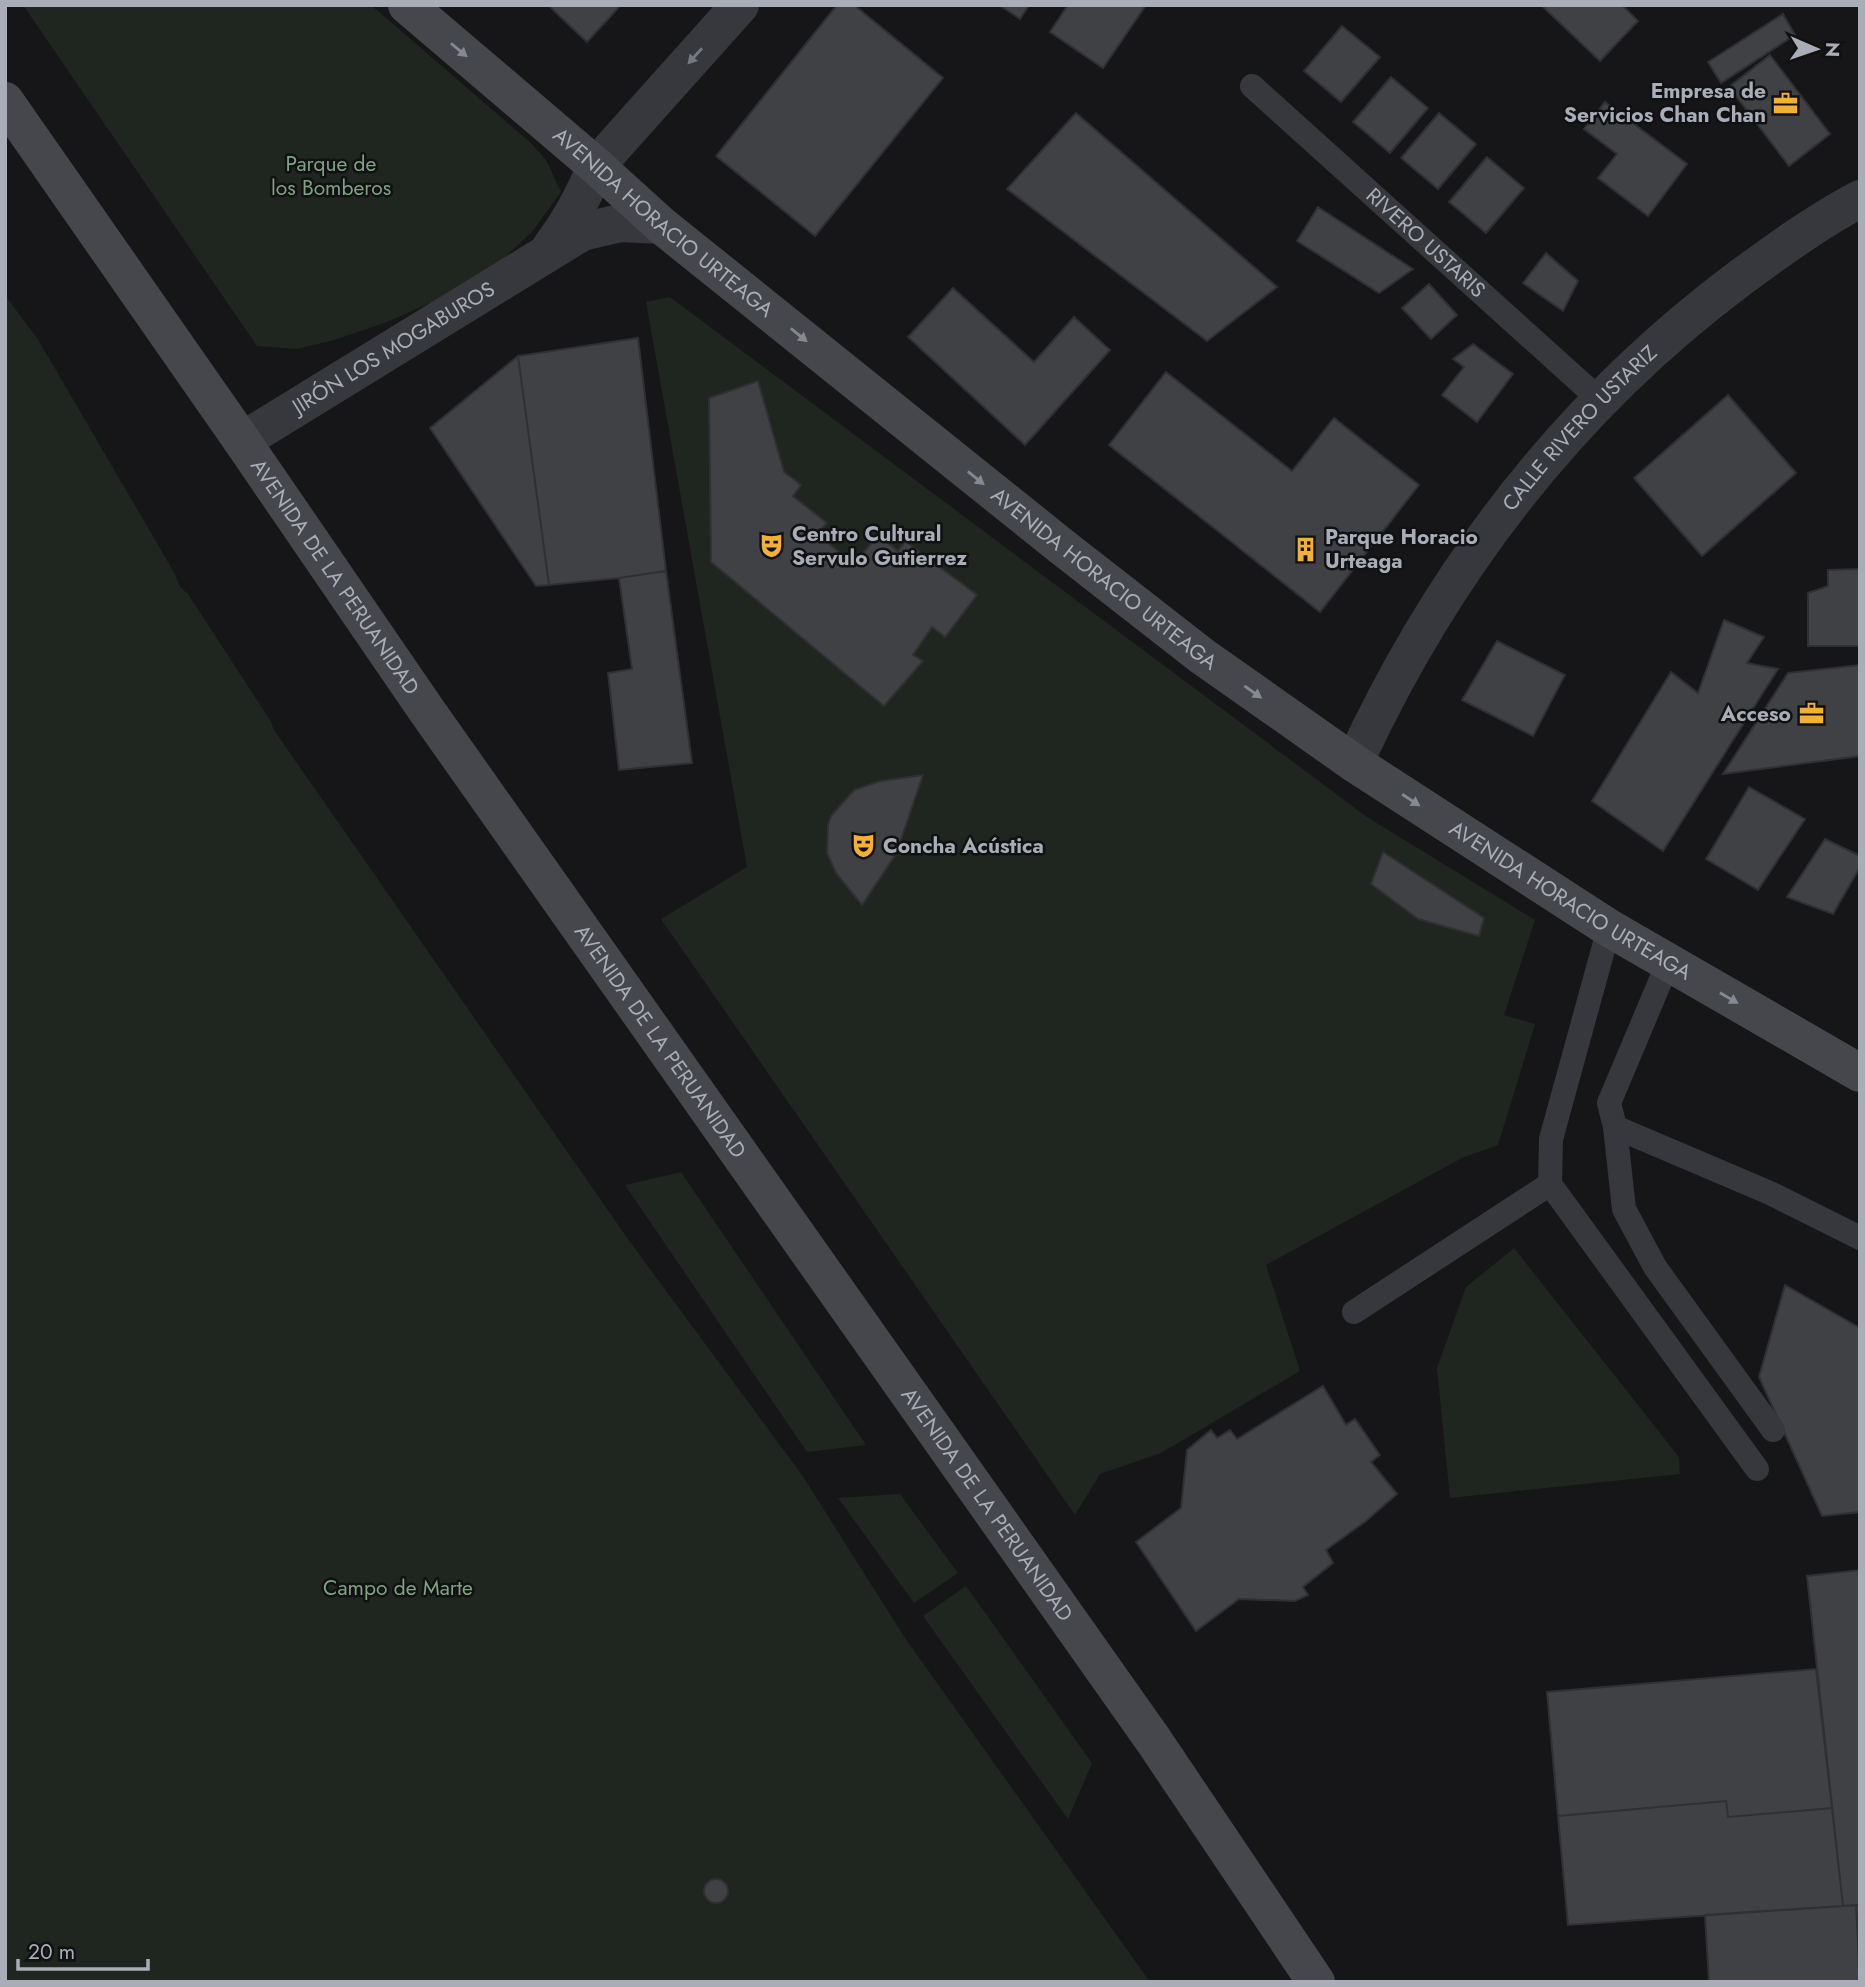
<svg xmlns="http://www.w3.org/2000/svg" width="1865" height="1987" font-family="Jost,sans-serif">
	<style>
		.green { fill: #1e261f }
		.building { fill: #404145; stroke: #303034; stroke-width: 2 }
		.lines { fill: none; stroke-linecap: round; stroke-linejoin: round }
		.lane { stroke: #37383d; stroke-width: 24 }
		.street { stroke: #37383d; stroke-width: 38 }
		.secondary { stroke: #45474d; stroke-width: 38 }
		.oneway { fill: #858993 }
		.oneway2 { fill: #757881 }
		.labels { text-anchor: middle; stroke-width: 5; stroke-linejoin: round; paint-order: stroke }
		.poi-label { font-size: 21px; font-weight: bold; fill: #a8adb8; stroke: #111113; text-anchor: start }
		.park-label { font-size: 21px; fill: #7fa381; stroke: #111113 }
		.street-label { font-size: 21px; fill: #a8adb8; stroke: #111113 }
	</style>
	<rect width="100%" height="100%" fill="#161618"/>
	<!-- green -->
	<path class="green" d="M23,5H371L531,143L546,160L561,192L532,232L491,270L444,297L387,322L334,340L297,349L257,346Z
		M5,295L39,341L175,574L180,587L188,594L270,720L274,730L630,1242L802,1475L905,1638L1150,1982H5Z
		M670,297L1367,817L1535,920L1504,1015L1535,1024L1498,1145L1462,1158L1266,1265L1300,1371L1161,1453L1100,1474L1075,1515L661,919L747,867L646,302Z
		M681,1172L866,1445L807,1452L625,1185Z
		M1514,1248L1679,1457L1680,1474L1450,1498L1437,1368L1466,1287Z
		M900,1494L958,1573L914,1603L838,1498Z
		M966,1586L1092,1763L1068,1819L923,1616Z"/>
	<!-- building -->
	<path class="building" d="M548,5H621L587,42Z
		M837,5H854L943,78L815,236L716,156Z
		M999,5H1029L1020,19Z
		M1068,5H1146L1103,68L1050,32Z
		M1541,5H1622L1638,21L1600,61Z
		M1783,14L1795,35L1721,83L1708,62Z
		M1342,26L1380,57L1341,102L1304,71Z
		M1770,55L1830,134L1789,166L1729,87Z
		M1391,77L1428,108L1390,153L1353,122Z
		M1605,102L1687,164L1648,216L1598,178L1617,154L1584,129Z
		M1076,113L1277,287L1207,341L1007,189Z
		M1439,113L1476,144L1438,189L1401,158Z
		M1487,157L1524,188L1486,233L1449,202Z
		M1318,207L1413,269L1379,293L1297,241Z
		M1546,253L1578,281L1563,311L1523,283Z
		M1429,284L1457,315L1431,339L1402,308Z
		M953,288L1034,362L1074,317L1110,350L1025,445L908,337Z
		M638,338L666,571L619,578L549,585L518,356Z
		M1473,344L1513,374L1477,422L1442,395L1464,367L1453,359Z
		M518,356L549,585L536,586L430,428Z
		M1166,372L1292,471L1334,418L1419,485L1320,612L1109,445Z
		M758,381L784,472L801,485L793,496L827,523L817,534L854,564L878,535L898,551L905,541L977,595L945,637L932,627L913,655L923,661L884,706L711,562L709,398Z
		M1728,395L1796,473L1702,556L1634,478Z
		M1860,569V646H1808V593L1828,586V570Z
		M666,571L692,763L619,770L608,673L632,669L619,578Z
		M1724,620L1764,637L1747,663L1778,669L1663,851L1592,801L1671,672L1698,693Z
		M1497,641L1565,675L1533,736L1462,700Z
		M1860,665V756L1723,774L1788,673Z
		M923,775L896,854L862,905L836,873L827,853L828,825L831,816L854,790L880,781Z
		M1749,787L1805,819L1758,890L1706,859Z
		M1825,839L1860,856V867L1833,914L1787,897Z
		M1383,852L1484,918L1479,936L1418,919L1371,884Z
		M1785,1285L1860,1328V1512L1822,1516L1759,1377Z
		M1323,1386L1346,1425L1355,1419L1380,1455L1371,1462L1397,1494L1366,1521L1326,1550L1333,1563L1303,1587L1308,1595L1295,1601L1239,1599L1196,1631L1136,1542L1181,1508L1187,1450L1211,1430L1217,1438L1230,1430L1237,1439Z
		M1860,1570V1905L1843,1906L1807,1576Z
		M1816,1669L1832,1808L1728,1817L1726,1801L1558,1816L1547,1692Z
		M1726,1801L1728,1817L1832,1808L1843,1906L1568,1925L1558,1816Z
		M704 1891a12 12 0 1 1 24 0a12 12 0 1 1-24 0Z
		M1856,1905L1860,1982H1709L1705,1915Z
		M1856,1905H1860V1955Z"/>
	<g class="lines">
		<!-- lane -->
		<g class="lane">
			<path id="s1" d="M1252,86L1600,400"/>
			<path d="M1609,928L1551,1139L1550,1184L1757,1469"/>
			<path d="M1668,963L1609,1103L1615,1127L1770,1193L1860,1238"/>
			<path d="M1615,1127L1624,1209L1655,1267L1773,1430"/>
			<path d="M1354,1312L1550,1184"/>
		</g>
		<!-- street -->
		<g class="street">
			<path d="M551,247C570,222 584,196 596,166L740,5"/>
			<path id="s2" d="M242,441L582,232L620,223L661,225"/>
			<path id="s3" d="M1354,763C1443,570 1570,405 1740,278C1778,250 1818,221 1860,199"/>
		</g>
		<!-- secondary -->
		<g class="secondary">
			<path id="s4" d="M407,5L596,166L661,225L1061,546L1202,656L1354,763L1609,928L1860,1073"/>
			<path id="s5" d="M5,101L242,441L427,711L1154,1741L1316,1982"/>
		</g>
	</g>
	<!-- one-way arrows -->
	<defs><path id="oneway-solid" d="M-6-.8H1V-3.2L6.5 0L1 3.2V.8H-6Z" transform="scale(1.75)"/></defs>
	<g class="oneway">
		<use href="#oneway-solid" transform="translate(459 50) rotate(40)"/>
		<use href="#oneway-solid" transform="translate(799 335) rotate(39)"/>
		<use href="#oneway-solid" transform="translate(976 478) rotate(39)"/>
		<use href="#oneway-solid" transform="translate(1253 692) rotate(35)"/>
		<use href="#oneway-solid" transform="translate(1411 800) rotate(33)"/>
		<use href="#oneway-solid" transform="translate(1729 998) rotate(30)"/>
	</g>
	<use class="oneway2" href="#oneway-solid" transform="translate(695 56) rotate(132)"/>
	<!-- icons -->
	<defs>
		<symbol id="office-bare" viewBox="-9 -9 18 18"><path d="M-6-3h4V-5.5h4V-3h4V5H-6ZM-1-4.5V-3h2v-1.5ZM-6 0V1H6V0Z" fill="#f2b134" stroke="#111113" stroke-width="2.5" paint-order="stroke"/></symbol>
		<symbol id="theatre-bare" viewBox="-9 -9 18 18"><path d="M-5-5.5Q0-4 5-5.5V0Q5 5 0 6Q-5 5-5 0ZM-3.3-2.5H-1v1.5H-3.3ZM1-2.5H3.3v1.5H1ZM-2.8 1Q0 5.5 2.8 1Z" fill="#f2b134" stroke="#111113" stroke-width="2.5" paint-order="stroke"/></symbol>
		<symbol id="building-bare" viewBox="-9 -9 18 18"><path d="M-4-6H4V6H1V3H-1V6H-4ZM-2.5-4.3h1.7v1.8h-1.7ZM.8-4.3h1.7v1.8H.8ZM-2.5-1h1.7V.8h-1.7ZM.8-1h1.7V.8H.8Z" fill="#f2b134" stroke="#111113" stroke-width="2.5" paint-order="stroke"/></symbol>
	</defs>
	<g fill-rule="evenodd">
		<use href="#office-bare" x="1768" y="86" width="35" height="35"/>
		<use href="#theatre-bare" x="754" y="528" width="35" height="35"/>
		<use href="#building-bare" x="1288" y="532" width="35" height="35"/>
		<use href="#office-bare" x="1794" y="696" width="35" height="35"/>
		<use href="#theatre-bare" x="846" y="828" width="35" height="35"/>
	</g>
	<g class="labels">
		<!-- poi labels -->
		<g class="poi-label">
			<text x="1766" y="98" text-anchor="end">Empresa de<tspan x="1766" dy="24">Servicios Chan Chan</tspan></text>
			<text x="792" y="541">Centro Cultural<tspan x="792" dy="24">Servulo Gutierrez</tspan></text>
			<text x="1325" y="544">Parque Horacio<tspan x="1325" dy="24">Urteaga</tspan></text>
			<text x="1791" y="721" text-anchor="end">Acceso</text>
			<text x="883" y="853">Concha Acústica</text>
		</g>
		<!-- park labels -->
		<g class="park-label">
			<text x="331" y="171">Parque de<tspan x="331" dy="24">los Bomberos</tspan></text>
			<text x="398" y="1595">Campo de Marte</text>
		</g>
		<!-- street labels -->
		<g class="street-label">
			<text dy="7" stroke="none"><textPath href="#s4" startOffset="336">AVENIDA HORACIO URTEAGA</textPath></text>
			<text dy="7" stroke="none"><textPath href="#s1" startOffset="234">RIVERO USTARIS</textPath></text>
			<text dy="7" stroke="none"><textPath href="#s2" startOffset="178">JIRÓN LOS MOGABUROS</textPath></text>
			<text dy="7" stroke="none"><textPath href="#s3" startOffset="406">CALLE RIVERO USTARIZ</textPath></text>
			<text dy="7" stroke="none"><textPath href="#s5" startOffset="579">AVENIDA DE LA PERUANIDAD</textPath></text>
			<text dy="7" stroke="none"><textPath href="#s4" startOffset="903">AVENIDA HORACIO URTEAGA</textPath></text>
			<text dy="7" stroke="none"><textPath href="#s4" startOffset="1470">AVENIDA HORACIO URTEAGA</textPath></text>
			<text dy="7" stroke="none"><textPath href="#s5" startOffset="1146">AVENIDA DE LA PERUANIDAD</textPath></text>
			<text dy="7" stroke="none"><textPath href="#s5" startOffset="1713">AVENIDA DE LA PERUANIDAD</textPath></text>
		</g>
	</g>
	<!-- border -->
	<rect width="1865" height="1987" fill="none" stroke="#a8adb8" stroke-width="14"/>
	<!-- north arrow -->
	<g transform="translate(1816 49) rotate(92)" stroke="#111113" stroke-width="5" paint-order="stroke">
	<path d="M0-5L12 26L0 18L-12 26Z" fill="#a8adb8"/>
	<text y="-10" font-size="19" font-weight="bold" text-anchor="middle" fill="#a8adb8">N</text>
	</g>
	<!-- scale -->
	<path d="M18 1959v10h130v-10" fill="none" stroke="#a8adb8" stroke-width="3.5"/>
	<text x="28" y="1959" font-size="21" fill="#a8adb8" stroke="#111113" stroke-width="5" paint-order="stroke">20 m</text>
</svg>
